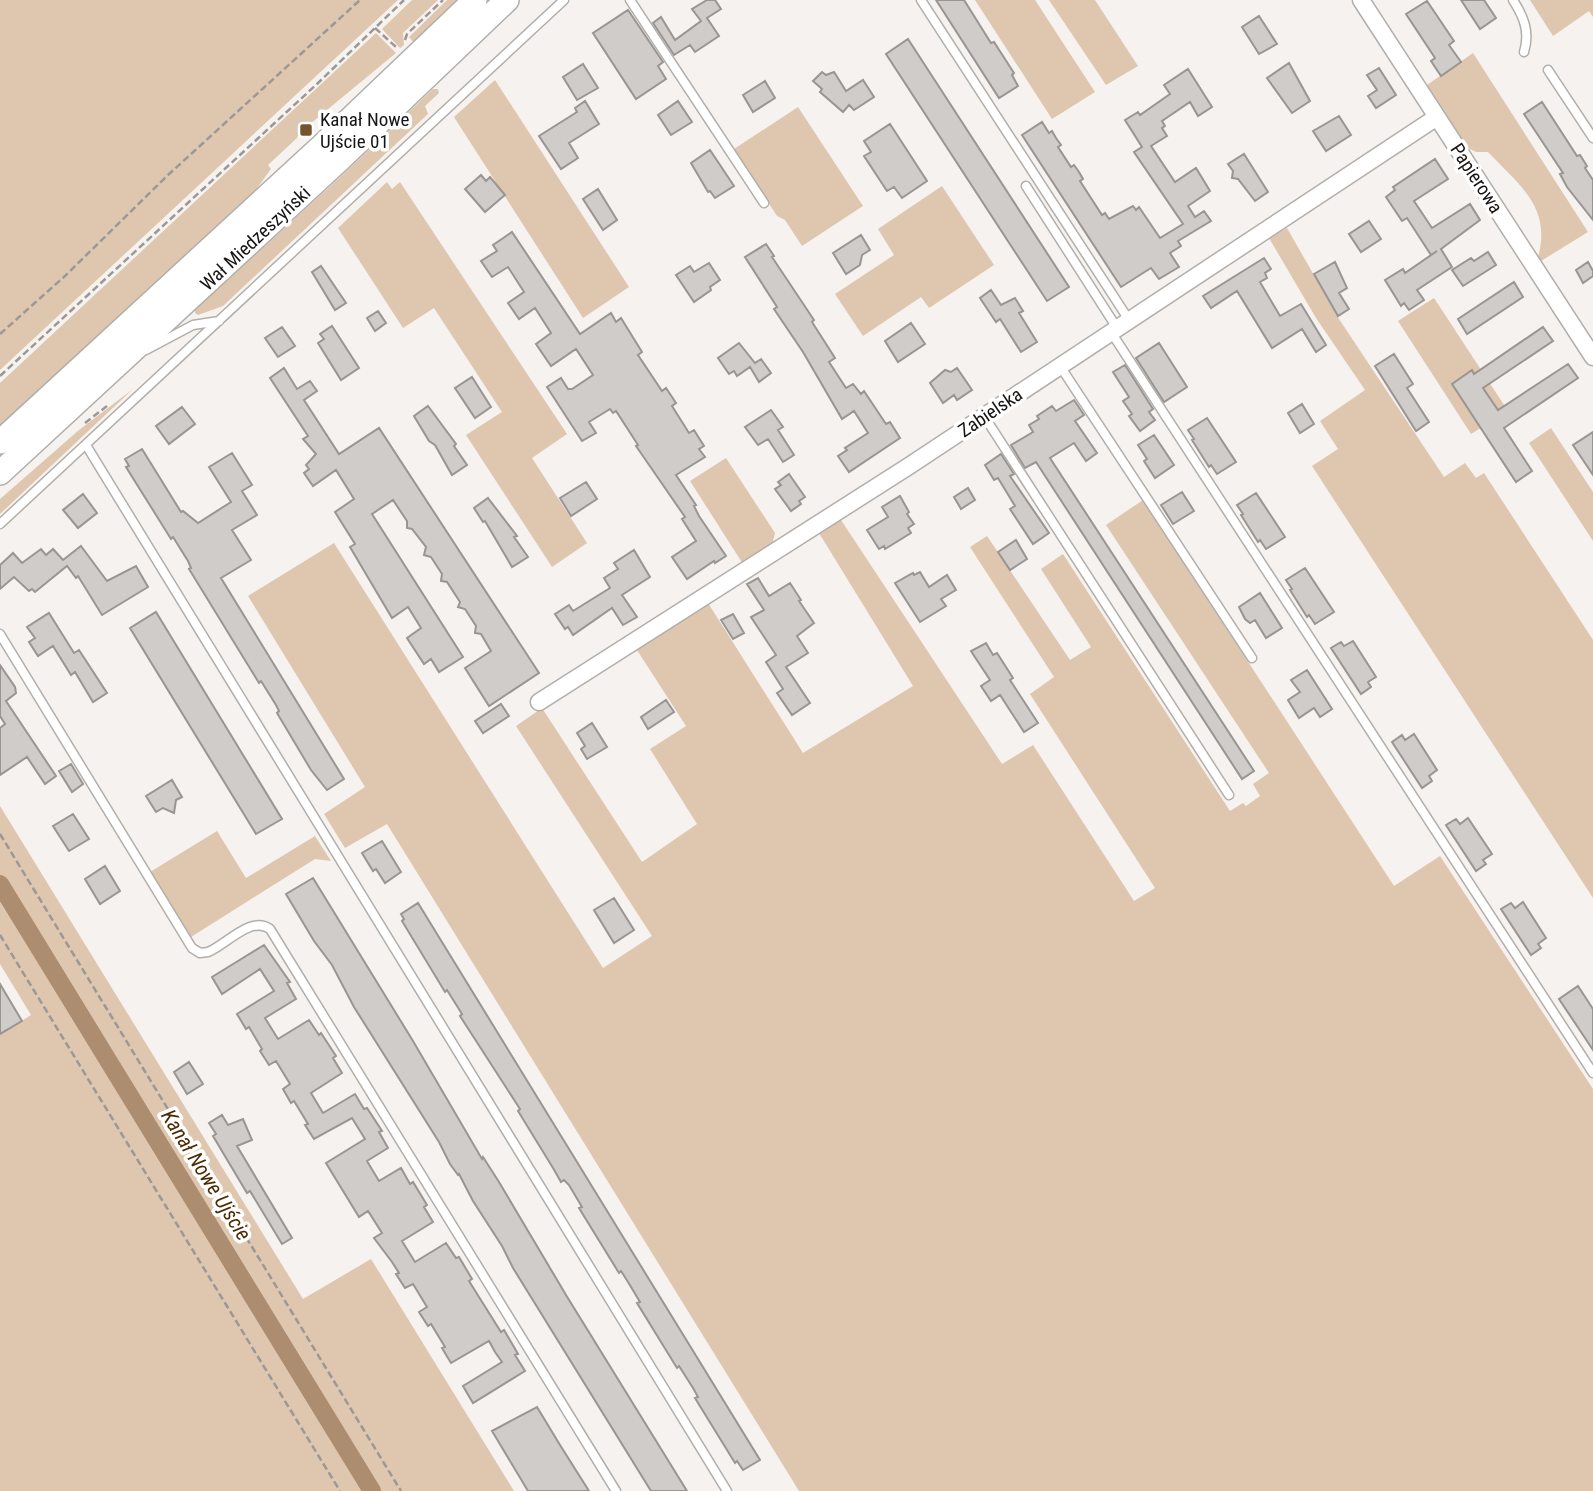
<svg xmlns="http://www.w3.org/2000/svg" width="1593" height="1491" font-family="'Roboto Condensed',sans-serif">
	<style>
		.green { fill: #dfc6ae }
		.lines { fill: none; stroke-linecap: round; stroke-linejoin: round }
		.canal { stroke: #ac8d6f; stroke-width: 18 }
		.building { fill: #cfccc9; stroke: #989592; stroke-width: 2 }
		.service-casing { stroke: #b2afab; stroke-width: 11 }
		.minor-casing { stroke: #b2afab; stroke-width: 19 }
		.secondary-casing { stroke: #b2afab; stroke-width: 26 }
		.path { stroke: #9b9896; stroke-width: 2.5; stroke-dasharray: 7 3.5; stroke-linecap: butt }
		.service { stroke: #fff; stroke-width: 8 }
		.minor { stroke: #fff; stroke-width: 16 }
		.secondary { stroke: #fff; stroke-width: 23 }
		.poi-dot { fill: #77532d; stroke: #fff; stroke-width: 2.5 }
		.labels { text-anchor: middle; stroke-width: 7; stroke-linejoin: round; paint-order: stroke }
		.poi-label { font-size: 19px; fill: #171514; stroke: #fff; text-anchor: start }
		.street-label { font-size: 19px; fill: #171514; stroke: #fff }
		.water-label { font-size: 21px; font-style: italic; fill: #4b2b03; stroke: #fff }
	</style>
	<rect width="100%" height="100%" fill="#f6f2ef"/>
	<!-- green -->
	<path class="green" d="M0,0H398L0,370Z
		M412,0H438L403,33L404,45L400,48L382,29Z
		M447,0H460L415,44L409,37Z
		M975,0H1035L1095,92L1052,119Z
		M1049,0H1095L1138,66L1106,85Z
		M1530,0H1593V17L1589,11L1553,36Z
		M376,33L396,53L299,133L297,138L268,165L271,169L247,202L0,429V383Z
		M1473,53L1588,232L1541,261L1538,257C1552,207 1519,185 1488,152H1476L1468,148L1427,85Z
		M495,80L629,287L583,318L454,117Z
		M433,89H438L439,93L425,106L428,114L223,306L198,315L195,313V310L337,180Z
		M798,107L863,206L802,246L785,220L777,216L734,149Z
		M387,182L392,189L400,182L567,434L532,458L587,543L552,567L466,435L502,412L500,409L434,308L403,328L338,228Z
		M942,186L994,265L929,308L921,297L863,336L835,294L894,255L878,229Z
		M1287,228L1339,319L1444,477L1465,463L1476,478L1484,473L1593,640V898L1312,466L1338,449L1320,421L1365,390L1316,318L1269,238Z
		M1434,298L1508,411L1471,434L1398,321Z
		M133,389L0,514V499L79,430Z
		M1551,428L1593,492V541L1529,443Z
		M726,458L775,533L772,545L743,564L690,481Z
		M1143,500L1394,886L1440,856L1593,1089V1491H799L387,824L345,848L324,814L365,787L248,596L334,543L603,968L652,936L516,726L542,708L642,862L697,824L650,749L686,726L635,647L708,603L803,753L913,686L819,533L841,520L1002,764L1033,745L1134,901L1155,888L1030,694L1054,677L970,547L987,536L1070,660L1091,647L1041,569L1063,554L1230,811L1243,803L1246,806L1260,796L1253,784L1269,773L1106,525Z
		M0,806L303,1299L371,1259L514,1491H0V1034L31,1015L0,964Z
		M217,831L246,878L315,836L331,861L315,859L191,937L150,872Z"/>
	<g class="lines">
		<!-- canal -->
		<path class="canal" d="M0,884L372,1491"/>
	</g>
	<!-- building -->
	<path class="building" d="M707,0H715L721,9L707,18L719,36L695,52L690,45L674,55L653,23L661,17L675,40L701,21L692,9Z
		M936,0H964L991,43L994,42L1014,73L1012,75L1018,86L999,98Z
		M1461,0H1484L1496,18L1480,29Z
		M1427,1L1454,41L1449,45L1461,62L1441,76L1431,61L1435,58L1406,14Z
		M628,10L663,62L658,66L666,79L636,99L593,33Z
		M1259,16L1277,44L1259,54L1242,27Z
		M908,39L1069,287L1047,301L886,54Z
		M1289,63L1310,101L1292,113L1267,78Z
		M583,64L598,88L577,100L563,77Z
		M1379,68L1396,95L1376,108L1368,96L1377,90L1367,75Z
		M1188,69L1212,107L1198,116L1190,102L1162,121L1165,126L1162,128L1167,136L1151,146L1175,182L1196,168L1210,191L1188,206L1195,217L1204,211L1211,221L1178,241L1181,246L1170,253L1179,267L1159,279L1151,268L1121,287L1022,135L1042,122L1049,133L1052,131L1056,138L1061,145L1058,147L1071,167L1074,165L1079,172L1083,179L1080,181L1102,215L1105,213L1109,219L1133,206L1136,210L1139,207L1160,238L1183,224L1134,152L1142,147L1125,120L1138,112L1140,115L1170,94L1164,85Z
		M822,72L826,75L834,72L846,91L863,80L874,97L854,110L849,105L843,112L820,92L822,89L813,81Z
		M765,81L775,98L753,112L743,95Z
		M585,101L599,124L569,143L578,158L561,169L539,136L577,112L575,108Z
		M678,101L692,122L671,135L658,115Z
		M1542,102L1577,156L1580,155L1587,166L1585,168L1593,180V220L1567,187L1560,174L1563,173L1524,114Z
		M1339,116L1351,135L1326,151L1313,131Z
		M890,124L927,181L902,198L894,187L887,191L864,156L871,152L864,141Z
		M710,150L734,186L715,198L710,191L708,192L691,163Z
		M1244,154L1268,192L1255,201L1238,179L1232,178L1233,171L1228,164Z
		M1435,159L1448,179L1414,201L1432,228L1470,204L1480,220L1441,249L1452,267L1417,290L1424,300L1409,310L1404,303L1401,306L1385,280L1403,269L1405,273L1437,251L1431,255L1407,218L1402,221L1386,197L1395,190L1393,187Z
		M481,175L486,181L490,177L505,195L485,212L465,189Z
		M598,189L617,220L603,230L583,199Z
		M1369,221L1381,239L1361,252L1349,234Z
		M512,232L580,334L611,313L616,322L621,318L642,352L638,355L662,391L666,388L676,403L672,406L689,433L694,430L704,446L699,449L705,457L676,475L696,505L694,506L699,516L726,556L715,563L714,561L687,579L672,557L696,541L682,519L685,517L636,446L638,445L616,411L613,413L610,409L589,422L596,433L582,441L547,387L561,378L568,389H572L593,375L576,349L551,366L536,344L551,333L535,308L519,319L508,303L524,292L508,267L492,277L481,261L497,251L493,245Z
		M861,235L870,250L862,255L860,265L846,274L833,253Z
		M766,244L774,256L772,257L814,320L812,322L835,358L829,362L846,388L853,384L861,394L864,391L886,424L890,422L900,438L849,472L838,456L847,450L845,448L868,433L854,411L842,419L803,352L774,309L777,307L745,257Z
		M1488,252L1496,265L1463,286L1452,270L1471,258L1474,261Z
		M1264,258L1271,269L1265,273L1267,278L1260,282L1280,316L1301,304L1326,345L1316,352L1302,329L1272,348L1237,291L1211,308L1203,296Z
		M1335,262L1347,288L1339,293L1349,309L1338,316L1314,274Z
		M1588,262L1593,271V276L1583,283L1576,270Z
		M709,263L720,280L710,287L711,290L694,302L676,275L690,266L694,272Z
		M321,266L346,303L335,310L312,272Z
		M1514,282L1523,297L1467,334L1458,319Z
		M991,290L1001,305L1015,298L1023,311L1019,313L1037,342L1021,352L1000,319L996,322L980,298Z
		M378,311L386,323L375,331L367,318Z
		M911,323L925,344L898,362L885,341Z
		M332,326L359,368L341,380L318,343L324,339L320,334Z
		M282,327L295,346L278,357L265,338Z
		M1543,327L1553,341L1483,388L1498,410L1568,364L1578,378L1504,428L1532,471L1516,482L1452,384L1472,370L1474,374Z
		M739,343L755,363L761,359L771,373L759,382L750,367L737,376L734,371L729,374L718,358Z
		M1159,343L1187,387L1164,402L1136,358Z
		M1394,354L1413,384L1407,388L1429,422L1416,431L1375,366Z
		M1125,365L1153,409L1149,412L1155,420L1140,431L1129,416L1132,414L1123,401L1129,397L1113,372Z
		M284,368L297,389L310,381L317,391L304,400L339,454L379,428L539,673L489,706L465,668L491,651L481,634L475,633L476,626L465,609L458,607L460,602L447,582L441,581L442,574L431,557L424,555L426,547L412,529L407,528V521L393,500L372,514L463,657L439,672L431,659L424,664L407,638L421,628L408,607L392,618L350,547L355,544L335,512L354,499L336,470L313,486L304,473L309,469L306,465L316,454L303,439L308,436L270,378Z
		M957,368L972,390L957,400L954,395L943,403L930,383L945,370L951,372Z
		M472,377L491,407L475,418L455,388Z
		M1074,400L1084,415L1075,421L1097,453L1086,461L1074,443L1050,458L1254,771L1242,779L1036,462L1025,468L1011,445L1033,432L1029,425L1039,419L1037,416L1052,406L1056,411Z
		M1302,404L1314,424L1300,433L1288,413Z
		M428,406L456,444L454,446L467,465L452,475L435,445L429,441L414,416Z
		M182,407L195,424L169,444L156,426Z
		M771,410L783,427L778,430L794,455L783,462L768,439L758,445L745,427Z
		M1207,418L1236,462L1217,474L1211,465L1209,467L1192,440L1194,439L1188,430Z
		M1593,432V475L1573,445Z
		M1154,435L1174,465L1155,478L1144,461L1147,459L1138,445Z
		M142,449L181,512L183,511L198,523L231,502L209,467L232,453L252,485L242,491L257,515L232,530L251,560L221,578L344,779L327,790L311,770L277,713L279,711L276,705L261,681L259,683L189,569L191,568L188,561L173,537L171,539L126,467L129,466L125,459Z
		M1001,454L1014,474L1010,476L1049,533L1033,544L1010,509L1015,506L998,478L994,480L985,465Z
		M789,474L805,497L799,501L801,504L791,511L775,489L781,485L778,482Z
		M586,482L597,499L571,516L560,498Z
		M968,488L975,500L961,509L954,497Z
		M1182,492L1194,511L1173,524L1161,505Z
		M1256,493L1285,537L1266,549L1260,540L1258,542L1241,515L1243,514L1237,505Z
		M83,494L97,513L78,528L63,510Z
		M900,496L909,512L907,514L914,524L908,528L911,533L885,549L884,546L879,549L867,530L888,517L882,507Z
		M488,498L517,536L514,537L528,557L512,567L485,521L483,522L474,508Z
		M1016,540L1027,559L1010,570L998,552Z
		M81,546L107,581L136,566L148,587L102,615L78,576L76,578L67,566L35,592L32,589L29,591L14,577L0,589V565L13,553L22,563L41,549L46,555L53,549L63,560Z
		M634,550L650,577L622,595L637,617L623,625L612,608L573,635L568,627L565,629L555,614L569,605L573,611L610,588L604,578L618,569L614,563Z
		M1305,568L1334,612L1315,624L1309,615L1307,617L1290,590L1292,589L1286,580Z
		M920,572L929,587L947,575L956,590L941,599L946,606L920,622L895,583L913,573L914,575Z
		M758,578L769,596L790,583L801,600L799,601L814,623L797,636L808,653L786,667L810,703L792,715L777,693L783,689L766,662L776,655L751,617L764,610L747,584Z
		M1260,593L1282,628L1266,638L1255,620L1250,623L1245,619L1239,607Z
		M156,612L282,819L256,834L130,628Z
		M49,613L74,653L79,650L107,693L93,702L75,672L71,675L53,646L38,656L29,642L35,638L27,627Z
		M733,614L744,633L733,639L721,620Z
		M1353,641L1376,677L1368,682L1371,687L1361,694L1331,648L1341,642L1344,646Z
		M986,643L993,655L997,653L1013,678L1010,680L1038,723L1024,732L1000,695L991,701L981,686L990,680L971,651Z
		M0,665L15,687L16,693L6,701L56,776L45,784L27,757L0,775V728L5,724L0,716Z
		M1307,670L1332,709L1320,717L1314,708L1299,718L1288,700L1300,692L1291,680Z
		M666,700L674,712L648,729L641,717Z
		M501,704L509,716L483,733L475,721Z
		M592,723L607,747L587,759L581,749L585,746L577,733Z
		M1414,734L1437,770L1429,776L1432,781L1422,788L1392,742L1402,735L1405,740Z
		M71,764L83,784L72,792L59,771Z
		M172,780L182,797L176,800L174,813L163,808L156,812L146,796Z
		M73,814L89,839L69,851L53,826Z
		M1468,818L1492,854L1483,860L1486,864L1476,871L1446,825L1456,819L1460,824Z
		M382,841L401,872L385,883L376,869L373,871L362,853Z
		M105,866L120,891L100,904L85,879Z
		M313,878L413,1041L482,1159L483,1157L499,1182L566,1295L687,1491H651L513,1268L502,1246L473,1201L459,1174L458,1175L450,1164L439,1142L354,1007L332,965L314,941L286,894Z
		M614,898L634,930L614,943L594,910Z
		M1523,902L1546,938L1538,944L1541,948L1531,955L1501,909L1511,903L1515,908Z
		M418,903L760,1460L743,1470L737,1461L735,1463L695,1398L698,1397L693,1388L679,1366L677,1368L637,1303L640,1302L628,1282L621,1271L619,1273L579,1208L582,1207L569,1185L564,1180L561,1182L553,1168L518,1111L520,1109L460,1016L462,1014L447,990L445,992L402,921L404,919L401,914Z
		M264,945L290,982L287,983L296,999L265,1018L278,1039L309,1020L319,1035L321,1033L336,1056L333,1058L342,1073L311,1093L323,1113L355,1094L364,1109L367,1108L382,1131L379,1132L388,1148L367,1161L379,1181L401,1168L410,1184L413,1182L427,1205L424,1207L433,1222L402,1241L415,1262L446,1243L456,1258L459,1257L472,1279L469,1281L479,1297L501,1332L504,1330L518,1354L515,1355L525,1371L473,1403L463,1386L502,1362L495,1352L489,1341L451,1363L442,1348L445,1347L431,1324L428,1326L419,1312L427,1307L413,1284L405,1288L396,1274L399,1273L392,1262L374,1238L382,1233L368,1211L359,1217L326,1163L365,1139L352,1118L314,1139L305,1125L308,1124L294,1101L291,1103L283,1089L290,1084L276,1061L269,1065L260,1051L262,1049L249,1027L246,1029L237,1014L274,991L260,969L222,994L212,977Z
		M0,984L22,1021L0,1034Z
		M1578,986L1593,1009V1050L1559,999Z
		M189,1062L203,1084L187,1094L174,1072Z
		M222,1115L228,1125L243,1119L252,1140L237,1146L292,1238L282,1244L250,1191L247,1193L213,1136L216,1134L209,1123Z
		M537,1407L560,1445L589,1491H528L492,1431Z"/>
	<g class="lines">
		<defs>
			<path id="service" d="M630,0L764,203
				M921,0L1129,320
				M1513,0C1524,17 1530,32 1524,52
				M1548,70L1593,138
				M1026,186L1117,328
				M1111,332L1593,1073
				M146,350L193,325L219,321
				M1060,366L1252,658
				M984,416L1229,795
				M86,445L727,1491
				M0,524L564,0
				M0,634L192,948L200,953L208,952C226,945 251,915 270,929L616,1491"/>
			<path id="minor" d="M1361,0L1593,357
				M539,702L909,466L1437,117"/>
			<path id="secondary" d="M0,442L324,144L475,0
				M0,473L338,161L507,0"/>
		</defs>
		<!-- service casing -->
		<use href="#service" class="service-casing"/>
		<!-- minor casing -->
		<use href="#minor" class="minor-casing"/>
		<!-- secondary casing -->
		<use href="#secondary" class="secondary-casing"/>
		<!-- path -->
		<path class="path" d="M375,28L396,47
			M405,40L407,34L443,0
			M0,334L65,276L168,175L360,0
			M0,376L317,84L404,0
			M85,423L107,406
			M0,834L401,1491
			M0,935L340,1491"/>
		<!-- service -->
		<use href="#service" class="service"/>
		<!-- minor -->
		<use href="#minor" class="minor"/>
		<!-- secondary -->
		<use href="#secondary" class="secondary"/>
	</g>
	<!-- markers -->
	<rect class="poi-dot" x="299" y="123" width="14" height="14" rx="3.5"/>
	<g class="labels">
		<!-- poi labels -->
		<g class="poi-label">
			<text x="320" y="126">Kanał Nowe<tspan x="320" dy="22">Ujście 01</tspan></text>
		</g>
		<!-- street labels -->
		<g class="street-label">
			<text transform="translate(1477 178) rotate(57)" y="7">Papierowa</text>
			<text transform="translate(255 238) rotate(-43)" y="7">Wał Miedzeszyński</text>
			<text transform="translate(990 412) rotate(-34)" y="7">Zabielska</text>
		</g>
		<!-- water labels -->
		<g class="water-label">
			<text transform="translate(206 1175) rotate(58)" y="7">Kanał Nowe Ujście</text>
		</g>
	</g>
</svg>
